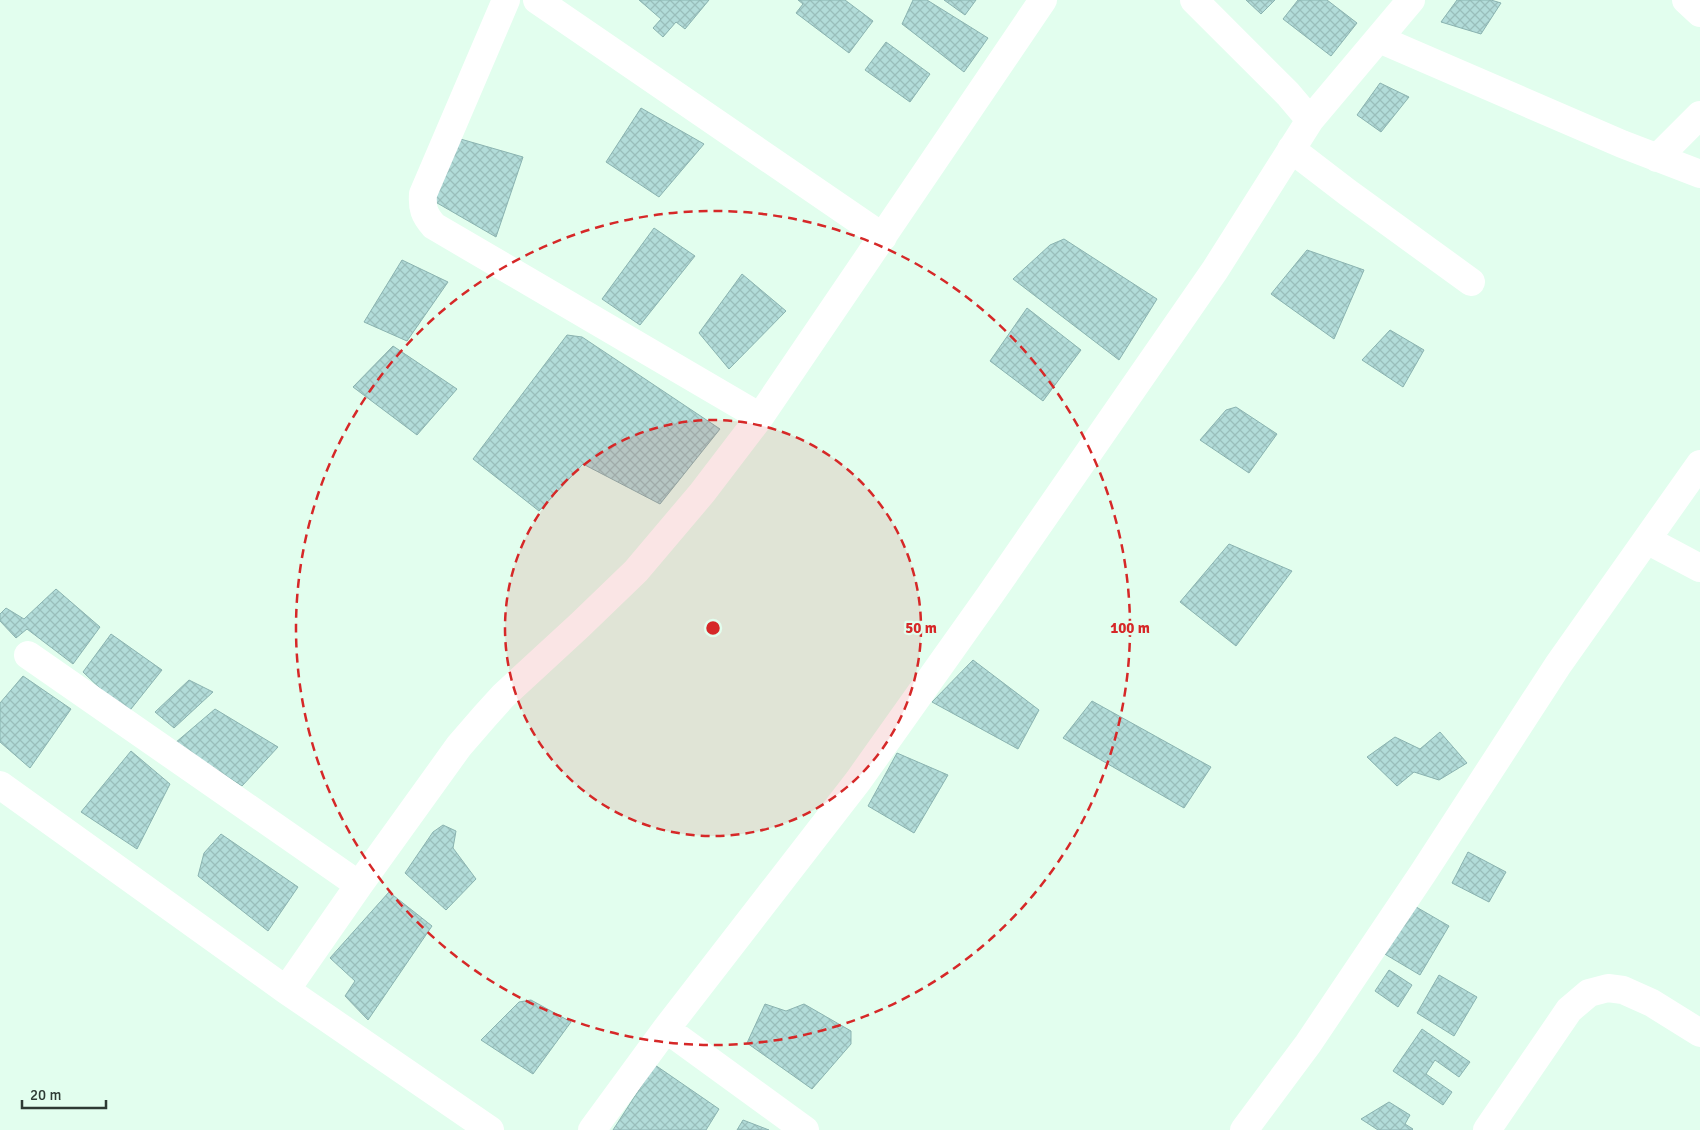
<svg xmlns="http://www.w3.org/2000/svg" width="1700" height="1130" font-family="Signika,sans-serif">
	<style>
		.building { fill: url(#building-cross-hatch); stroke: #8ab3b0 }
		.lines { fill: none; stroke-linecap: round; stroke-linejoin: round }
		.minor { stroke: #fff; stroke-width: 28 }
		.ring { fill: none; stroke: #d62828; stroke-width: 2.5; stroke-dasharray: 9 6 }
		.centre { fill: #d62828; stroke: #e2feee; stroke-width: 2.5 }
		.ring-label { font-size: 15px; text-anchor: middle; font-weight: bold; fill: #d62828; stroke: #e2feee; stroke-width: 4.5; stroke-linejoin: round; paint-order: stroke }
	</style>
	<defs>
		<pattern id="building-cross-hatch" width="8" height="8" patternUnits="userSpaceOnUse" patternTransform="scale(1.25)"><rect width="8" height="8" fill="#b2dcd9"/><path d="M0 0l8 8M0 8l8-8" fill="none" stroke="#99bebb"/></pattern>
	</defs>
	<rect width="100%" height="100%" fill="#e2feee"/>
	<!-- building -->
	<path class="building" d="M639,0H709L685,29L676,22L663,37L653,28L661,19Z
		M798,0H845L873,21L849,53L796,13L803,4Z
		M913,0H927L988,38L964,72L902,24Z
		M944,0H976L965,15Z
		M1246,0H1275L1261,14Z
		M1298,0H1327L1357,23L1331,56L1283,19Z
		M1457,0H1491L1501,3L1481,34L1441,22Z
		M886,42L930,74L910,102L865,70Z
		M1380,83L1409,97L1381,132L1357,115Z
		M641,108L704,144L659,197L606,162Z
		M457,138L523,157L496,237L432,200Z
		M654,228L695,256L640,325L602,299Z
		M1064,239L1157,299L1119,360L1013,279L1050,245Z
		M1307,250L1364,270L1334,339L1271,294Z
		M402,260L448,282L407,341L364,322Z
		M742,274L786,311L729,369L699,333Z
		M1027,308L1081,350L1043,401L990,361Z
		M1390,330L1424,350L1403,387L1362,360Z
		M567,335L582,337L720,429L660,504L583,464L539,511L473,459Z
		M393,346L457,389L417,435L353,387Z
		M1236,407L1277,434L1249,473L1200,440L1226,410Z
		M1229,544L1292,571L1236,646L1180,602Z
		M56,589L100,627L73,664L27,629L16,638L0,621V614L6,608L24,619Z
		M111,634L162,670L127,714L83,672Z
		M973,660L1039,710L1018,749L932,702Z
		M23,676L71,709L30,768L0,742V703Z
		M189,680L213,692L174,728L155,712Z
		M1092,701L1211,767L1184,808L1063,738Z
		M215,709L278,747L242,786L175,743Z
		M1440,732L1467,763L1439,780L1414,772L1397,786L1367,757L1395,737L1420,749Z
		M131,751L170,784L137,849L81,812Z
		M897,753L948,775L914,833L868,806Z
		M443,825L456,831L453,848L476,879L446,910L405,873L433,832Z
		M221,834L298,887L268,931L198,876L204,853Z
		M1468,852L1506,872L1489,902L1452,883Z
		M389,892L432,926L368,1020L345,996L355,981L330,958Z
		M1411,904L1449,926L1420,975L1383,953Z
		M1389,970L1412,985L1398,1007L1375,991Z
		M1439,975L1477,997L1454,1036L1417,1013Z
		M531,1000L571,1022L533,1074L481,1040L519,1002Z
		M765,1004L786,1011L804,1004L851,1031V1044L812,1089L747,1043Z
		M1422,1029L1470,1062L1459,1077L1435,1060L1426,1074L1452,1092L1443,1105L1393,1071Z
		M655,1065L719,1109L706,1130H613Z
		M1389,1102L1410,1115L1405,1124L1413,1129L1412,1130H1378L1361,1119Z
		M743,1120L769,1130H737Z"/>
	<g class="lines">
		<!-- minor -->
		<path class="minor" d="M506,0L423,194C422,208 424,215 434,226L760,417
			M537,0L883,237
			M1194,0L1288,94L1310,120
			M1686,0L1700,13
			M1379,39L1622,144L1700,174
			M1291,149L1347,192L1471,282
			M1657,158L1700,115
			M1647,540L1700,568
			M28,655L359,885
			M0,785L286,990L490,1130
			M286,990L359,885L459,746L485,716L503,696L580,625L636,571L702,493L760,417L1043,0
			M666,1029L805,1130
			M592,1130L666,1029L858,781L990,595L1215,270L1310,120L1411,0
			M1244,1130L1308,1044L1423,873L1558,665L1700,464
			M1487,1130L1569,1010L1589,993L1608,988L1623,990L1652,1003L1700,1033"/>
	</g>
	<!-- distance rings -->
	<circle cx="713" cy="628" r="208" fill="#d62828" fill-opacity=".12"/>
	<g class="ring">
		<circle cx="713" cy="628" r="208"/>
		<circle cx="713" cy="628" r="417"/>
	</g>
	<circle cx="713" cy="628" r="8" class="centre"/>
	<g class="ring-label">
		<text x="921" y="633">50 m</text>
		<text x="1130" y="633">100 m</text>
	</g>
	<!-- scale -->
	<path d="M22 1100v8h84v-8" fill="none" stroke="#2d3a33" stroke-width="2.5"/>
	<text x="30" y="1100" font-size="15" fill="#2d3a33" stroke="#e2feee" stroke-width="4" paint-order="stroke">20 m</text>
</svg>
